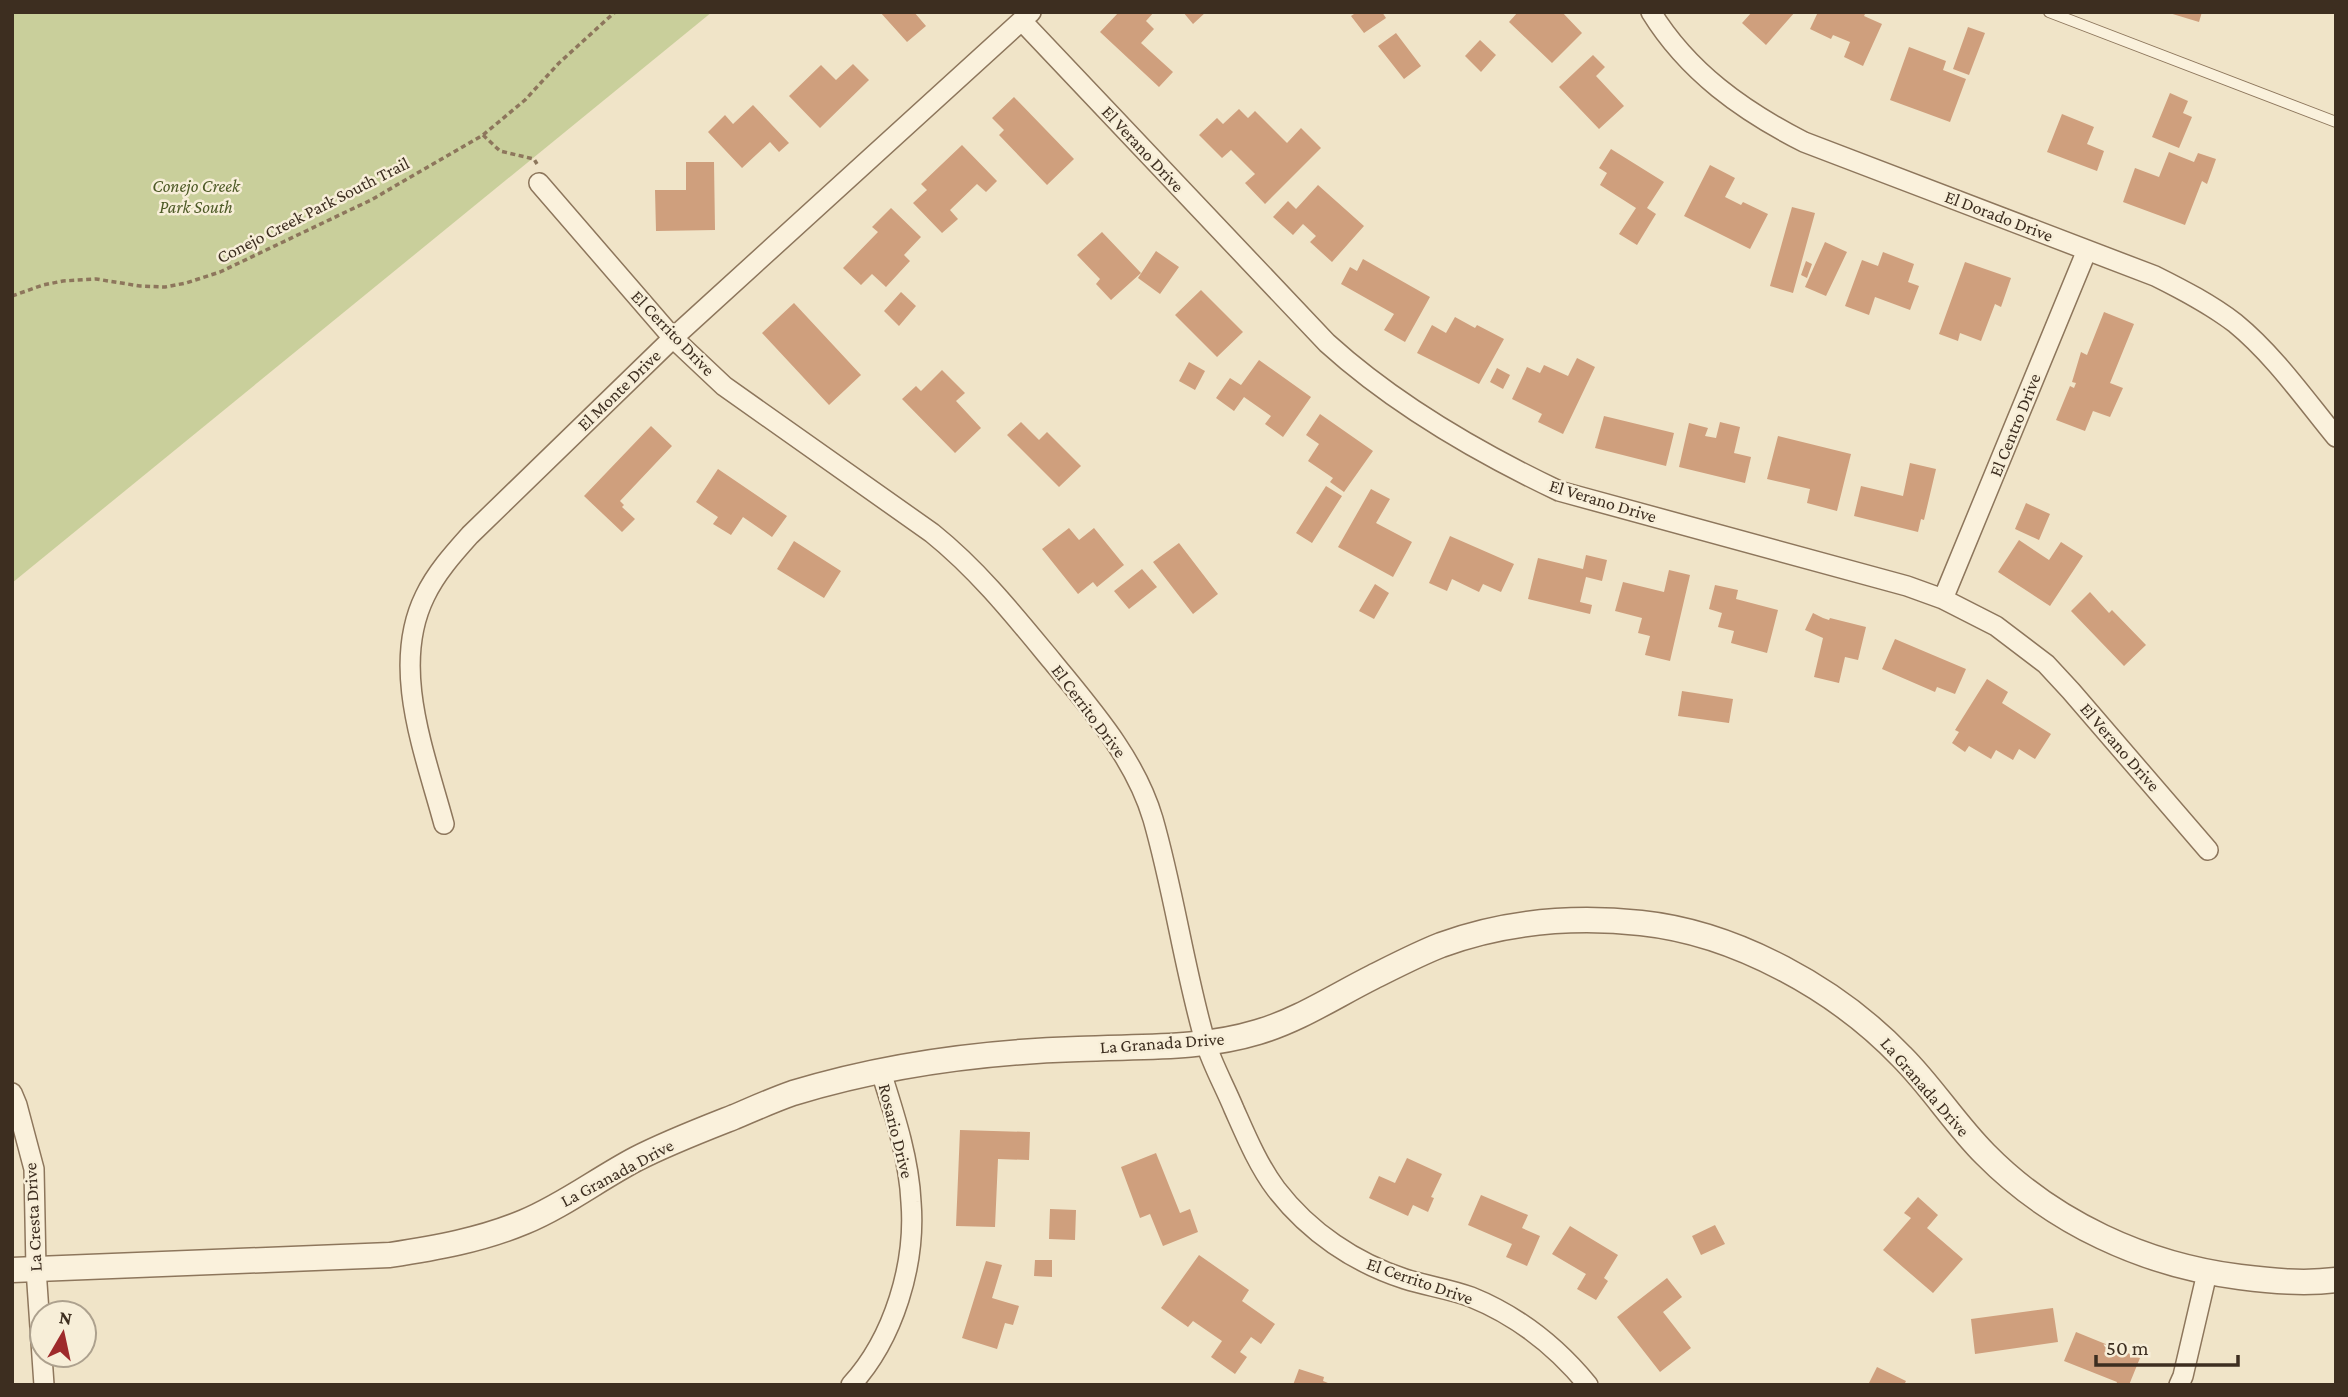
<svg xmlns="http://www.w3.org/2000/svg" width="2348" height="1397" font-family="'Crimson Pro',serif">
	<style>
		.green { fill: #c9cf9b }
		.building { fill: #cf9f7d }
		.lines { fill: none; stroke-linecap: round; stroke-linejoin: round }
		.service-casing { stroke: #8d765c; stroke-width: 12 }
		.minor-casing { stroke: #8d765c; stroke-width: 22 }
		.tertiary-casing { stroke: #8d765c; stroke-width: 27 }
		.path { stroke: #8d765c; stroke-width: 3.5; stroke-dasharray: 5 3.5; stroke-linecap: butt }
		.service { stroke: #faf1dc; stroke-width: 10 }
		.minor { stroke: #faf1dc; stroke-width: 19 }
		.tertiary { stroke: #faf1dc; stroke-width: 24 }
		.labels { text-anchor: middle; stroke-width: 5; stroke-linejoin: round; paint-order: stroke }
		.street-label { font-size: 18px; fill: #3d2e20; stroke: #f7eed8 }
		.park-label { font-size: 18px; font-style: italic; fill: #4d5a26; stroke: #f7eed8 }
	</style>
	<rect width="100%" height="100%" fill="#f0e4c8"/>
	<!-- green -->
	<path class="green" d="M12,12H712L12,583Z"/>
	<!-- building -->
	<path class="building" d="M880,12H914L926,26L907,42Z
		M1119,12H1154L1146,21L1154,29L1141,43L1173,72L1159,87L1100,32Z
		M1183,12H1206L1193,24Z
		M1357,12H1382L1386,18L1364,33L1351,16Z
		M1518,12H1562L1582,33L1552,63L1509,22Z
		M1752,12H1795L1766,45L1742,23Z
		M1818,12H1866L1864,16L1882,24L1863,66L1844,57L1850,42L1833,35L1831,39L1810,29Z
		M2166,12H2202L2199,22Z
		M1968,27L1985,33L1969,75L1953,69Z
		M1396,33L1421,66L1404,79L1378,46Z
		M1480,40L1496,55L1481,72L1465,56Z
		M1909,47L1946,61L1943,70L1966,79L1950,122L1890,100Z
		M1593,55L1605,67L1596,76L1624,106L1599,129L1559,87Z
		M853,64L869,80L820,128L789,96L821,65L836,80Z
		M2170,93L2188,101L2183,113L2192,117L2179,148L2152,137Z
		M1014,97L1074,159L1047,185L999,135L1004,130L992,118Z
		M753,105L789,143L779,152L770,142L742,168L708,132L725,115L733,124Z
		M1239,109L1248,118L1255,111L1287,143L1301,128L1321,148L1265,204L1245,183L1255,174L1231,150L1222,158L1199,135L1217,118L1223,124Z
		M2062,114L2094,127L2087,144L2104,151L2097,171L2047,152Z
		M962,145L997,181L986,192L977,184L950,210L958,219L942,233L913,203L927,190L921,184Z
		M1611,149L1664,182L1647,208L1656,214L1637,245L1619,234L1636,208L1600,185L1607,173L1599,168Z
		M2169,152L2194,162L2198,153L2216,159L2207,184L2202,181L2185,225L2123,202L2135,168L2159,177Z
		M686,162H714L715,230L656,231L655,190H686Z
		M1710,165L1735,178L1725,197L1741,205L1743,202L1768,214L1750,249L1684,216Z
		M1318,185L1364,226L1332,262L1310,242L1316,236L1303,224L1293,235L1273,217L1288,201L1296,209Z
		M1792,207L1815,213L1793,293L1770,286Z
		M891,208L921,237L904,255L910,261L886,287L872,274L861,285L843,268L878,232L872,227Z
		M1102,232L1141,273L1111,300L1096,284L1100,279L1077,255Z
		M1825,242L1847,252L1826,296L1805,287Z
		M1156,251L1179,267L1160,294L1138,278Z
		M1883,252L1914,264L1908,282L1919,286L1910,310L1875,297L1869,315L1845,306L1862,260L1878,266Z
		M1363,259L1430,297L1405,342L1384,330L1394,314L1341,284L1350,267L1357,271Z
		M1806,261L1812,264L1807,278L1801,275Z
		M1965,262L2011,278L2001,307L1995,304L1981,341L1960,333L1958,341L1939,334Z
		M1201,290L1243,332L1217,357L1175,315Z
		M901,292L916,306L899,326L884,311Z
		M794,303L861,375L829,405L762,333Z
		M2104,312L2134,324L2110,383L2123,388L2110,417L2093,411L2085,431L2056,420L2070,386L2074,388L2076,383L2072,382L2081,352L2087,355Z
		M1455,317L1475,328L1477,325L1504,339L1479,384L1417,353L1432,325L1446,333Z
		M1577,358L1595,367L1563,434L1538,422L1542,414L1512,399L1527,367L1540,373L1544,365L1568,376Z
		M1259,360L1311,397L1283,437L1265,424L1271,416L1244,397L1234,411L1216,398L1230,378L1241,385Z
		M1189,362L1205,371L1195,390L1179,381Z
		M1497,368L1510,375L1503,389L1490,382Z
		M942,370L965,393L956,401L981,428L955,453L902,399L916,386L921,391Z
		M1320,414L1373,451L1344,492L1330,482L1333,478L1308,461L1319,444L1306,435Z
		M1604,416L1674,433L1666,466L1595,448Z
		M1021,422L1039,440L1047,432L1081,466L1059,487L1007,435Z
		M1720,422L1740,427L1734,453L1751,457L1745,483L1679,467L1689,423L1708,428L1705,436L1716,438Z
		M651,426L672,446L620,501L624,505L622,507L635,519L622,532L584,496Z
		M1778,436L1851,454L1837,511L1807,503L1810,489L1767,479Z
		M1910,463L1936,469L1924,520L1921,519L1918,532L1854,516L1861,486L1903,496Z
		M718,469L787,516L772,537L743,517L731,535L713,524L718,517L696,502Z
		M1326,486L1342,496L1312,543L1296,533Z
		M1371,489L1390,499L1376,523L1412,542L1393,577L1338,547Z
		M2026,503L2050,514L2039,540L2015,529Z
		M1069,528L1079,540L1094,528L1124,565L1097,587L1093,582L1078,594L1042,549Z
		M1450,536L1514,564L1501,592L1483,584L1479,592L1452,579L1447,591L1429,583Z
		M2019,540L2049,560L2061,542L2083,556L2050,606L1998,572Z
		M794,541L841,571L824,598L777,569Z
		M1179,543L1218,594L1193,614L1153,562Z
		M1586,555L1607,560L1602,581L1586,577L1580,602L1592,605L1590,614L1528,599L1538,558L1583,569Z
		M1142,569L1157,587L1129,609L1114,591Z
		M1669,570L1690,575L1670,661L1645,655L1650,636L1638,633L1642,618L1615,611L1623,582L1664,592Z
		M1375,584L1389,593L1374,619L1359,611Z
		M1715,585L1738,590L1736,599L1778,610L1767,653L1731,643L1734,631L1718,627L1722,613L1709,609Z
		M2090,592L2109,613L2112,610L2146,645L2124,666L2071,611Z
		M1813,613L1823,618L1829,620L1830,618L1866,627L1858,660L1845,657L1839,683L1814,677L1823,638L1805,630Z
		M1895,639L1966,669L1955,694L1937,687L1935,692L1882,669Z
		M1987,679L2008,692L2002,703L2051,734L2035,759L2019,749L2013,760L1996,750L1991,759L1969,746L1965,752L1952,743L1959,732L1955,730Z
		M1682,691L1733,699L1729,723L1678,716Z
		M960,1130L1030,1132L1029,1160L998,1159L995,1227L956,1226Z
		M1156,1153L1180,1213L1190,1209L1198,1232L1163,1246L1150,1214L1140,1218L1121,1167Z
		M1407,1158L1442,1174L1431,1197L1434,1198L1428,1212L1413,1205L1408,1216L1369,1198L1379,1176L1395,1183Z
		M1481,1195L1528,1215L1522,1228L1540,1236L1527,1266L1506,1257L1512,1244L1468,1225Z
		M1918,1197L1938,1215L1927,1228L1963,1259L1933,1293L1883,1250L1911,1218L1904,1213Z
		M1050,1209L1076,1210L1075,1240L1049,1239Z
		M1715,1225L1725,1244L1701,1255L1692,1236Z
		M1570,1226L1618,1255L1604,1278L1608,1281L1596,1300L1577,1289L1586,1274L1552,1254Z
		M1199,1255L1249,1290L1242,1301L1275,1324L1261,1344L1251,1337L1240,1352L1247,1357L1235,1374L1211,1357L1222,1341L1193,1321L1188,1327L1161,1308Z
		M1035,1260H1052V1277L1034,1276Z
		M986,1261L1002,1265L992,1298L1019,1306L1013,1325L1005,1323L997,1349L962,1338Z
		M1667,1278L1682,1297L1663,1312L1691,1348L1660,1372L1617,1317Z
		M2053,1308L2058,1342L1975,1354L1971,1319Z
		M2076,1332L2140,1358L2129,1385H2116L2117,1382L2064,1361Z
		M1877,1367L1906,1381L1904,1385H1868Z
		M1299,1369L1324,1377L1323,1381L1333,1385H1293Z"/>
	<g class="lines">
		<defs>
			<path id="service" d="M2049,12L2336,122"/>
			<path id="minor" d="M1651,12C1688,72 1743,111 1804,142L2155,276C2183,290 2210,304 2235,323C2274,355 2304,398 2336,437
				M1022,21L1327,343C1392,402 1479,453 1559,491L1907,586L1943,599L1996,626L2046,664L2071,691L2208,850
				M539,183L673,338L724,386L932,533C978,570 1014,615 1052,661C1091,709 1135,758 1153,819C1174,892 1184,968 1205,1041C1212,1064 1225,1087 1234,1109C1246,1136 1258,1165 1276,1189C1309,1232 1355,1263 1405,1279C1427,1286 1450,1289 1471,1297C1518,1316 1556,1346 1588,1385
				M1943,599L2087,250
				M444,824C425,753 390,667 425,596C436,573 453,554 470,535L673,338L1031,12
				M12,1093L17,1105L34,1169L36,1269L44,1385
				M851,1385C894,1338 916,1264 911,1202C909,1158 894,1113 881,1072
				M2179,1385L2183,1376L2207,1273"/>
			<path id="tertiary" d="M12,1270L390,1255C436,1248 481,1240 524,1222C563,1206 598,1179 636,1159C667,1143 701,1130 734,1117C753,1109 773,1100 793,1093C885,1065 982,1052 1078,1049C1138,1046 1199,1050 1258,1032C1299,1020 1335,996 1373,977C1395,966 1418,954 1441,945C1504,922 1574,916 1641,923C1736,933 1837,989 1902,1057C1932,1087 1955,1124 1985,1154C2053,1223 2145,1265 2240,1277C2272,1281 2304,1284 2336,1280"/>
		</defs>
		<!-- service casing -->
		<use href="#service" class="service-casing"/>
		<!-- minor casing -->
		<use href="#minor" class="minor-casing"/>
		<!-- tertiary casing -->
		<use href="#tertiary" class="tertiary-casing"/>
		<!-- path -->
		<path class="path" d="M483,135L500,151L534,159L537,164
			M12,296L43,285L63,281L96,279L140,286L165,287L186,283L220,272L371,200L483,135L525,100L559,63L615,12"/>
		<!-- service -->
		<use href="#service" class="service"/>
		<!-- minor -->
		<use href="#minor" class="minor"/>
		<!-- tertiary -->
		<use href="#tertiary" class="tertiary"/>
	</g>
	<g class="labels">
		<!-- street labels -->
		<g class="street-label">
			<text transform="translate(1143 149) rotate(47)" y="6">El Verano Drive</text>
			<text transform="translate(313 210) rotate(-27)" y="6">Conejo Creek Park South Trail</text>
			<text transform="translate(1999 216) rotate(21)" y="6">El Dorado Drive</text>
			<text transform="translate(673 333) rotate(46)" y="6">El Cerrito Drive</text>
			<text transform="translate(619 390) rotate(-44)" y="6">El Monte Drive</text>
			<text transform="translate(2015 425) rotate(-68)" y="6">El Centro Drive</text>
			<text transform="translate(1603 501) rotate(17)" y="6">El Verano Drive</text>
			<text transform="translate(1089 711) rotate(53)" y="6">El Cerrito Drive</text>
			<text transform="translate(2120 747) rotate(49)" y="6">El Verano Drive</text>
			<text transform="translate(1162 1043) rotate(-4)" y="6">La Granada Drive</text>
			<text transform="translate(1925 1087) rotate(49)" y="6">La Granada Drive</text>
			<text transform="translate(896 1131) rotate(76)" y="6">Rosario Drive</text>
			<text transform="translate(617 1173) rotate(-28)" y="6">La Granada Drive</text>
			<text transform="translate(33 1217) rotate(-93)" y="6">La Cresta Drive</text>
			<text transform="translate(1420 1281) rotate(19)" y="6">El Cerrito Drive</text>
		</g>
		<!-- park labels -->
		<g class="park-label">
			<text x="196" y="192">Conejo Creek<tspan x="196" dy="21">Park South</tspan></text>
		</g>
	</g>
	<!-- border -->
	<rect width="2348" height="1397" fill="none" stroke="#3d2e20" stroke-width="28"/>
	<!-- north arrow -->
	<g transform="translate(63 1334) rotate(9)"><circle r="33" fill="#f7eed8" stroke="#ada18e" stroke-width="2"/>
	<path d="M0-5L12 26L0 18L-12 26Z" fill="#9e2a2b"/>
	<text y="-10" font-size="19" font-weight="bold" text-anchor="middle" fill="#3d2e20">N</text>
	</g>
	<!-- scale -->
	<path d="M2096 1355v10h142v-10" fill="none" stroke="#3d2e20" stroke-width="3.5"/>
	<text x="2106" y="1355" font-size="21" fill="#3d2e20" stroke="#f7eed8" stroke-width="5" paint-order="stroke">50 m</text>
</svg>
